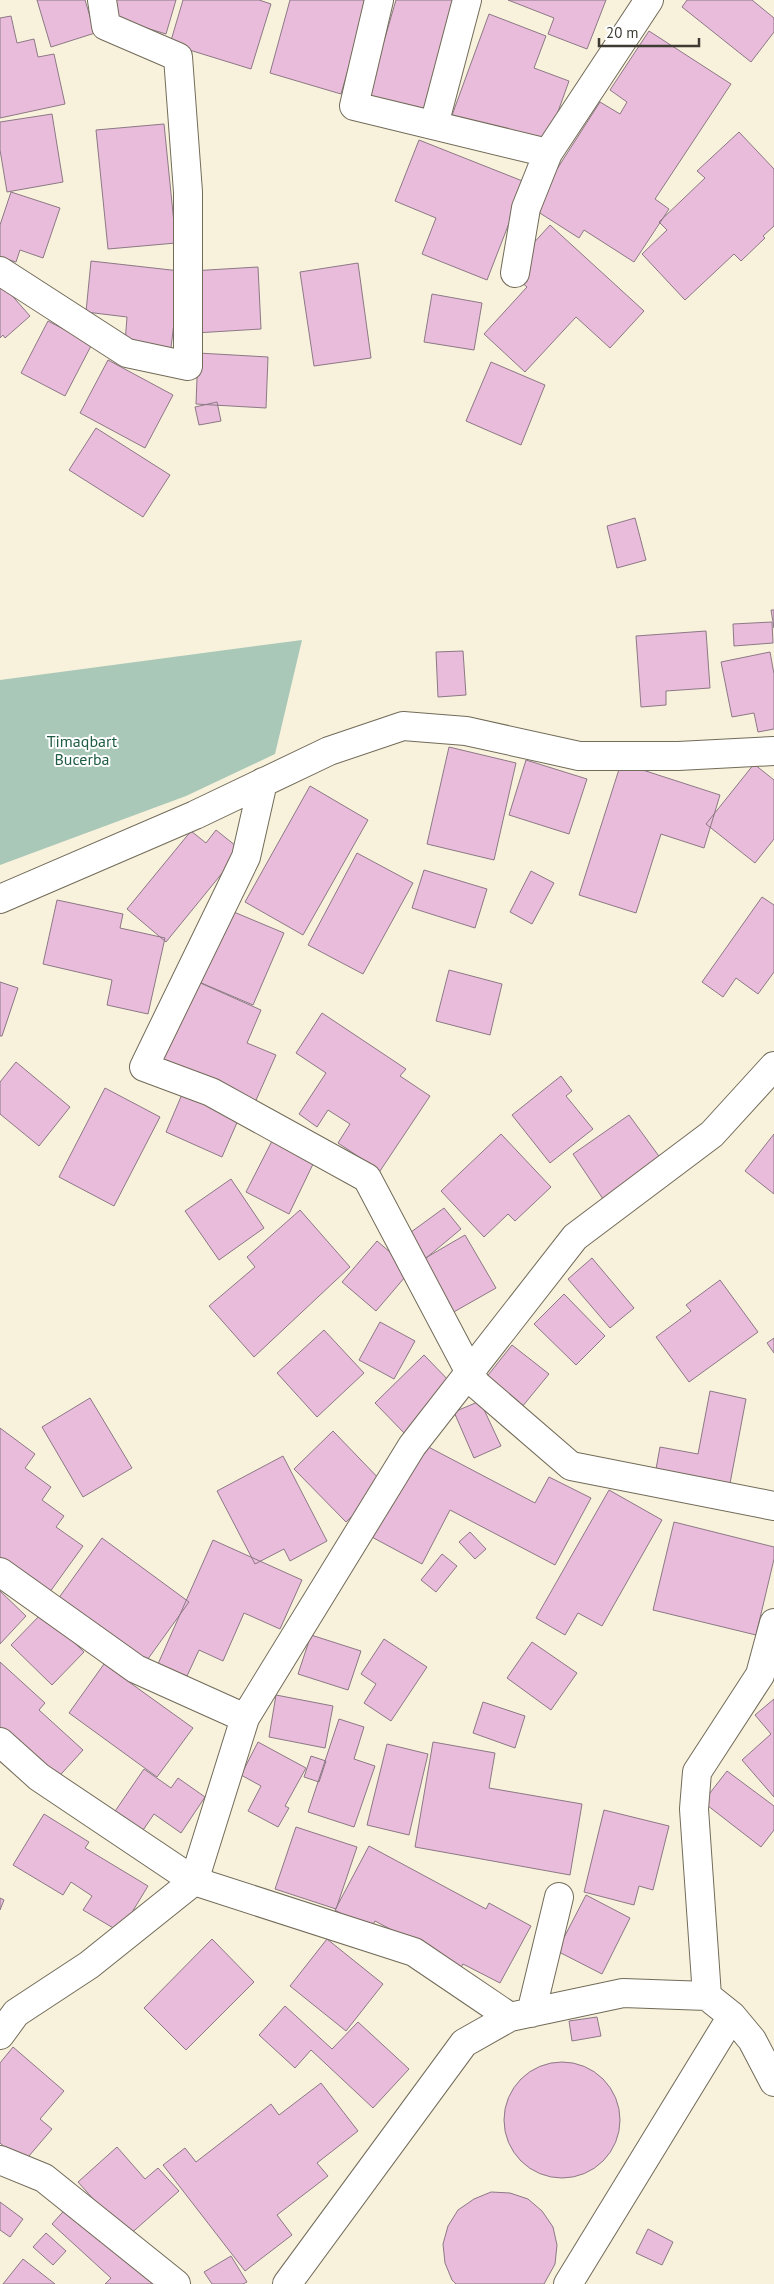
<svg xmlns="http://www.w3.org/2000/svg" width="774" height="2284" font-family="'PT Sans',sans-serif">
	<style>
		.green { fill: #a9c8b8 }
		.building { fill: #e9bcdb; stroke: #8c7985 }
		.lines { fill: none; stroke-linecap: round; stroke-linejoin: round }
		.minor-casing { stroke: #716b59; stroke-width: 30 }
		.minor { stroke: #fff; stroke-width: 28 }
		.labels { text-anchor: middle; stroke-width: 4; stroke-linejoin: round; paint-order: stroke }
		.park-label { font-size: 16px; fill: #1e5c43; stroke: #fff }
	</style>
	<rect width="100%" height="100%" fill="#f8f1dc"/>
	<!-- green -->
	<path class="green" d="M302,640L275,754L186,796L0,865V680Z"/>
	<!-- building -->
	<path class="building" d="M37,0H85L95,33L51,47Z
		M115,0H176L166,34L110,17Z
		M183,0H259L271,4L251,69L170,44Z
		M290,0H368L341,94L270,73Z
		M396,0H459L426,113L368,96Z
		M508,0H606L587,49L548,34L554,18Z
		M687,0H752L774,18V32L751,62L682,7Z
		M489,14L546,36L534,68L569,81L546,145L451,118Z
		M11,16L17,43L34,39L38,57L54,54L65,104L0,118V18Z
		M649,31L731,84L655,199L669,209L634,262L584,230L579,238L532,208L600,102L620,114L627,102L610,90Z
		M52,114L63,182L7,192L0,150V122Z
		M164,124L176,243L108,249L96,130Z
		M739,132L774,169V226L763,236L765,238L741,261L734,254L685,300L642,254L667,230L659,222L705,178L697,171Z
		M419,140L525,182L487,280L422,254L436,218L395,201Z
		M11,192L60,208L43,258L20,250L16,262L0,257V225Z
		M550,225L644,311L610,348L576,317L525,372L484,334L527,287L508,271Z
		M91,261L180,271L171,348L125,343L127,317L86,312Z
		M358,263L371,358L314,366L300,272Z
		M258,267L261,329L195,333L191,271Z
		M0,282L30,316L5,338L3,335L0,338Z
		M432,294L482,303L474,350L424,342Z
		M48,321L92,344L65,396L21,373Z
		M198,353L268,357L266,408L196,404Z
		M108,360L173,395L145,448L80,413Z
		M491,362L545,385L521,445L466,421Z
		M217,402L221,421L199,425L195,407Z
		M96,428L170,475L143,517L69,470Z
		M635,518L646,560L617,568L607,526Z
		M771,610H774V628Z
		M772,622L773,643L734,646L733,624Z
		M706,631L710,688L666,691V705L641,707L636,636Z
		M463,651L466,695L438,697L436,652Z
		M770,652L774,674V729L758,732L754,713L732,717L721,662Z
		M449,747L516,763L494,860L427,844Z
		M526,760L587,779L569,834L509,815Z
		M621,763L720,795L704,848L661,834L636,913L579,895Z
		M754,764L774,780V839L755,863L706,824Z
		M310,786L368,820L303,935L245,902Z
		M216,830L241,850L166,942L127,909L191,831L206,843Z
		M357,853L413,883L363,974L308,945Z
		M424,870L487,889L475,928L412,908Z
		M531,871L554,883L532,924L510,912Z
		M762,897L774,905V972L758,994L736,978L723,997L702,982Z
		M57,900L123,914L120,928L165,938L148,1014L107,1005L112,980L43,964Z
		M229,910L284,933L253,1005L199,982Z
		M449,970L502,984L490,1035L436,1021Z
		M196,981L261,1010L247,1043L276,1055L253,1107L159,1065Z
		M0,982L18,988L2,1036H0Z
		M322,1013L406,1069L400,1076L430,1096L380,1171L338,1143L350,1124L328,1110L317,1127L299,1114L326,1073L296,1053Z
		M16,1062L70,1107L39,1146L0,1114V1082Z
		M561,1076L572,1091L566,1096L593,1129L550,1163L512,1115Z
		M105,1088L160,1117L114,1206L59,1177Z
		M183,1092L239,1118L222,1157L166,1132Z
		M629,1115L661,1159L603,1199L573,1154Z
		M501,1134L551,1187L515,1221L508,1214L484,1237L441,1191Z
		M774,1134V1194L745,1171Z
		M272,1141L314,1162L289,1214L246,1192Z
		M231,1179L264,1228L219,1260L185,1211Z
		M444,1208L461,1229L425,1259L407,1235Z
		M300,1210L350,1267L254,1357L209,1306L255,1267L247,1257Z
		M465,1235L496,1288L452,1313L422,1260Z
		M377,1241L411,1270L376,1311L342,1282Z
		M592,1258L634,1308L610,1328L568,1279Z
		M720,1280L758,1332L689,1382L656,1337L691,1311L686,1305Z
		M564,1294L605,1336L576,1365L534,1324Z
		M380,1322L415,1341L394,1379L359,1360Z
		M324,1330L364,1373L317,1417L277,1373Z
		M774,1338V1353L767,1343Z
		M512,1345L549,1374L517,1413L481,1384Z
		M424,1355L454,1386L405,1434L375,1403Z
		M710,1391L746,1399L728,1494L654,1480L660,1447L698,1454Z
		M90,1398L132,1468L83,1497L42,1427Z
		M480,1401L501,1446L474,1458L454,1412Z
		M0,1428L35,1454L25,1468L51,1487L42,1500L64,1516L56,1527L83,1546L47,1596L0,1561Z
		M333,1431L385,1485L346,1522L294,1469Z
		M419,1442L535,1503L549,1477L591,1498L555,1565L450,1510L422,1564L370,1536Z
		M283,1456L327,1541L290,1561L284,1549L255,1564L217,1491Z
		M609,1490L662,1520L602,1626L578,1613L565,1635L536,1618Z
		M674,1522L774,1547V1559L756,1635L653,1610Z
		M470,1532L486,1549L475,1559L459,1542Z
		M102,1538L189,1602L145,1663L58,1599Z
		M213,1540L302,1580L280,1629L244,1613L223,1661L199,1650L187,1676L158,1664Z
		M442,1554L457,1566L436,1592L421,1580Z
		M0,1591L26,1616L0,1644Z
		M43,1612L84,1652L52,1685L11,1645Z
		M311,1635L361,1651L348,1690L298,1674Z
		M384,1639L427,1667L391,1721L364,1703L376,1684L361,1674Z
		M532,1642L577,1673L551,1710L507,1678Z
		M0,1662L45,1703L39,1710L83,1750L53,1783L0,1735Z
		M104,1664L193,1728L157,1777L69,1713Z
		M276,1695L333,1706L325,1748L269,1737Z
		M774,1699V1797L742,1760L771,1734L755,1715Z
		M483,1702L525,1716L515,1748L473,1733Z
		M339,1719L364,1727L354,1759L375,1766L354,1827L308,1812Z
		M258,1742L306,1768L285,1806L289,1808L278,1827L248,1811L261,1786L241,1775Z
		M433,1742L495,1753L489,1788L582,1804L570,1875L415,1847Z
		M387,1744L428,1754L409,1835L367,1825Z
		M311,1756L326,1761L319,1782L304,1777Z
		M144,1769L171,1788L178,1778L205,1797L181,1833L154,1814L137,1839L109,1820Z
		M727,1771L774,1806V1830L761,1847L703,1802Z
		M604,1810L669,1826L653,1890L639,1886L634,1905L584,1892Z
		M44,1814L89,1842L85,1848L148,1886L120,1932L83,1910L92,1896L71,1882L63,1895L13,1865Z
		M296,1827L357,1847L336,1909L275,1889Z
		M369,1846L486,1909L489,1903L531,1926L500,1983L463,1964L455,1978L409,1939L375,1921L370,1930L335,1910Z
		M586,1895L630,1918L602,1974L557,1951Z
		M0,1898L4,1900L0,1910Z
		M212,1939L254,1982L186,2050L144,2008Z
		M327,1939L383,1984L346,2031L290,1986Z
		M285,2006L332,2049L358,2022L409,2069L373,2108L311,2050L295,2068L259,2035Z
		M597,2017L601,2036L572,2041L569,2021Z
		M13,2047L64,2091L40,2119L52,2129L23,2163L0,2143V2063Z
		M504 2120a58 58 0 1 1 116 0a58 58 0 1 1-116 0Z
		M321,2083L358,2131L317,2163L328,2176L277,2215L292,2235L245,2271L163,2165L185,2148L196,2162L271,2104L279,2115Z
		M117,2147L145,2179L158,2168L179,2191L127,2237L78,2182Z
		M491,2192L510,2193L528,2199L542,2211L553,2227L557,2245L555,2264L544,2284H456L452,2280L445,2263L443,2244L448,2226L458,2210L474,2199Z
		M0,2202L23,2219L10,2237L0,2230Z
		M70,2204L156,2284H105L111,2278L52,2224Z
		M648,2229L673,2242L662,2265L636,2253Z
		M46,2233L66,2251L53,2265L33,2247Z
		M231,2256L247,2282L243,2284H212L204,2272Z
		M23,2259L55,2284H3Z"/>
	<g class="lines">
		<defs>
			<path id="minor" d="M379,0L354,106L548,153L649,0
				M434,125L467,0
				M0,271L127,353L188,366V192L178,57L106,26L102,0
				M515,273L526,208L548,153
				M263,782L246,857L144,1067L211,1092L367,1178L476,1384L571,1466L774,1506
				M0,899L195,815L329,751L403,726L466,731L579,756H678L774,751
				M0,1572L136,1669L245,1718
				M0,1742L39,1777L194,1881L245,1718L412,1446L575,1237L712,1134L774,1066
				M707,1996L694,1809L697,1772L760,1675L774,1623
				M531,2013L559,1897
				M0,2035L16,2013L89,1965L194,1881L414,1952L510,2017
				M0,2160L44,2178L176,2284
				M287,2284L464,2043L510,2017L623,1993L707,1996L732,2016L752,2040L774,2082
				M568,2284L732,2016"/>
		</defs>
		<!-- minor casing -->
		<use href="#minor" class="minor-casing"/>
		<!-- minor -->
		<use href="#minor" class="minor"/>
	</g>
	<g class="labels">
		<!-- park labels -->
		<g class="park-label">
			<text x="82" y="747">Timaqbart<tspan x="82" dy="18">Bucerba</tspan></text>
		</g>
	</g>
	<!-- scale -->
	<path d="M599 38v8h100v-8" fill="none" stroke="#3e3b33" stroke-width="2.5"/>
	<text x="606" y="38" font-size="15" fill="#3e3b33" stroke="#ffffff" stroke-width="4" paint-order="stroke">20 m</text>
</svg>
